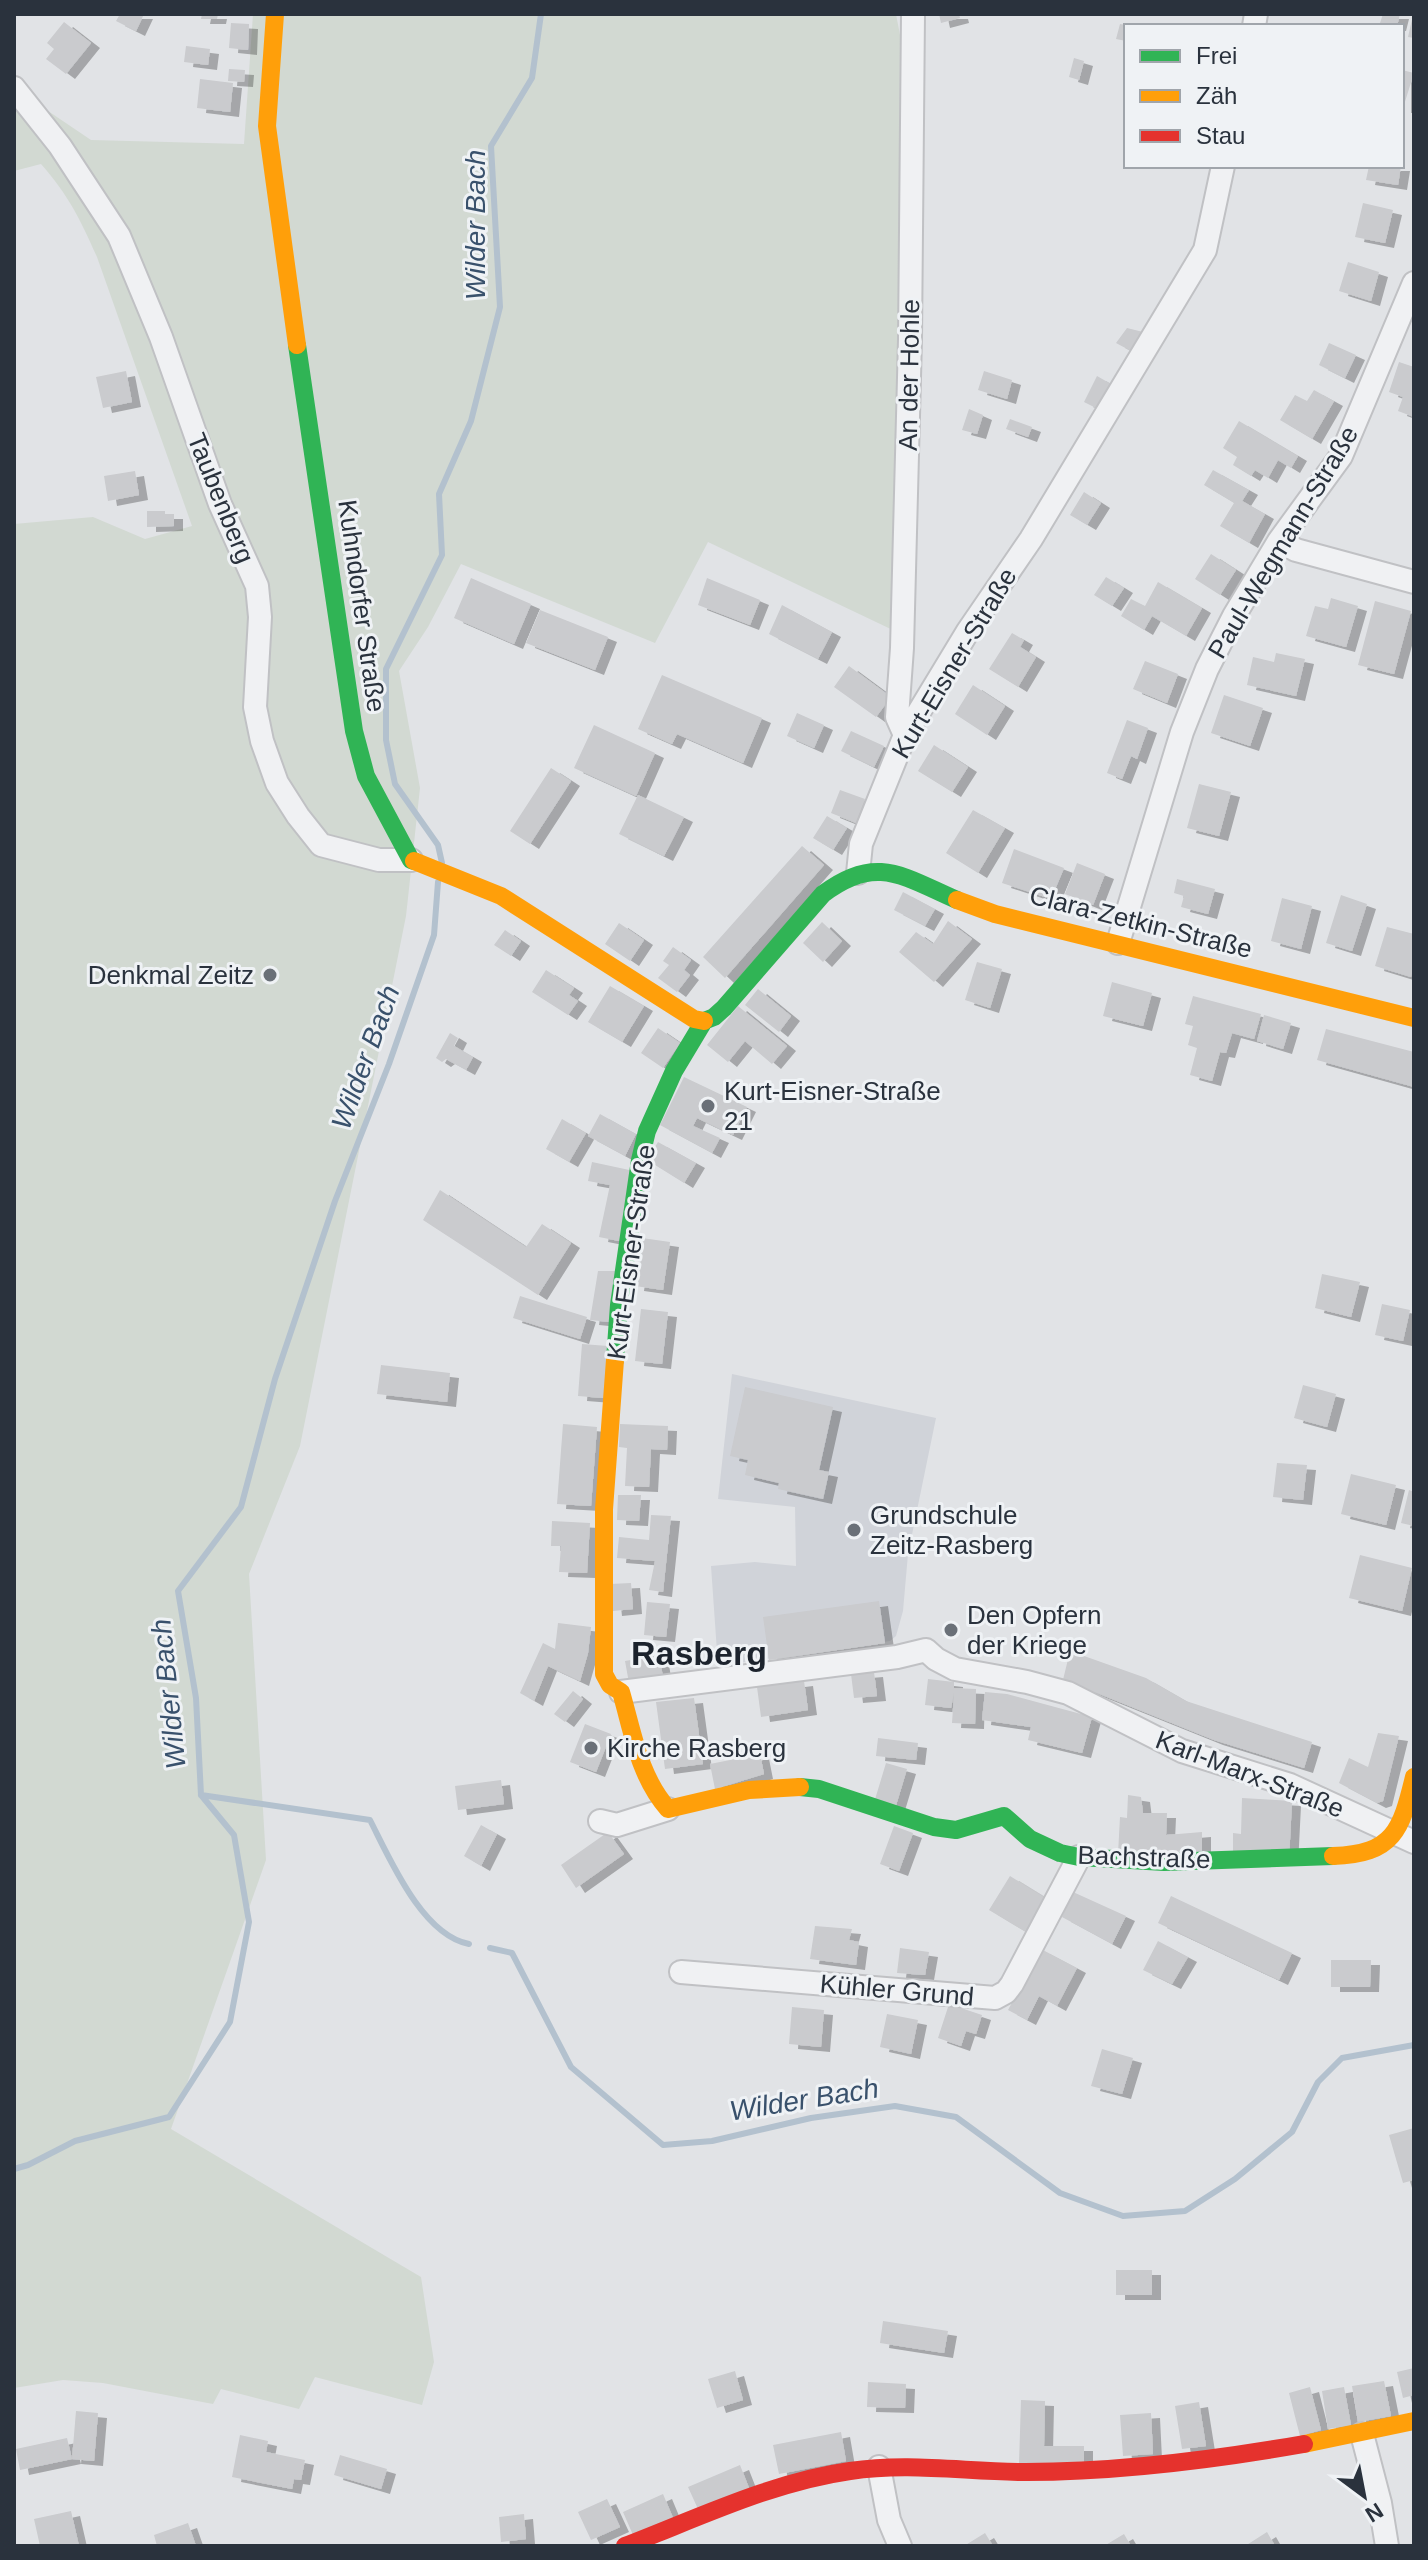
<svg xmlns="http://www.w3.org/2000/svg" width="1428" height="2560" font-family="Arial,sans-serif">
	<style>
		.built { fill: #d0d3d9 }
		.green { fill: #d2d9d2 }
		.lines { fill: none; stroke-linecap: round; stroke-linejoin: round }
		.stream { stroke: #b3c1ce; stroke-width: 6 }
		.building { fill: #cacbce; filter: url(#shadow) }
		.street-casing { stroke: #c0c1c4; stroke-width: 26 }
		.street { stroke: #f0f1f3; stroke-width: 22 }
		.fast { stroke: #30b455; stroke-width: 18 }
		.slow { stroke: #ff9f0a; stroke-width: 18 }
		.jam { stroke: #e5322d; stroke-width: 18 }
		.poi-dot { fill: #6a7078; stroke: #eff2f5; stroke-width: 3 }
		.labels { text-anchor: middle; stroke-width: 6; stroke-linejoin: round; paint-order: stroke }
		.street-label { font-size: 26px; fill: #2a323d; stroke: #eff2f5 }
		.poi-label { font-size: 26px; fill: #2a323d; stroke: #eff2f5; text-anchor: start }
		.water-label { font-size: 28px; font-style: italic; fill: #39516c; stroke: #eff2f5 }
		.district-label { font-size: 34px; font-weight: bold; fill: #1c232d; stroke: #eff2f5 }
	</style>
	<defs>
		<filter id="shadow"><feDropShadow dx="9" dy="5" stdDeviation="0" flood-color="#0004"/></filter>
	</defs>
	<rect width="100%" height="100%" fill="#e1e3e6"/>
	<!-- built -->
	<path class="built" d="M732,1374L936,1418L908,1554L903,1611L896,1636L890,1641L718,1666L711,1566L755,1562L796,1566L795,1507L718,1499Z"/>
	<!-- green -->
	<path class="green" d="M253,14H896L900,35L897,632L708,542L655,643L461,564L428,627L399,671L420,788L406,916L300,1446L249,1574L266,1860L171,2129L421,2277L434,2362L422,2405L315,2377L299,2409L221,2389L213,2404L103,2383L63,2380L14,2388V524L93,517L145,539L192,526L97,257C80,219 69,196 41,164L14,171V88L91,140L244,144Z"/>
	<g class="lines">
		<!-- stream -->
		<path class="stream" d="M442,863L438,845L395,784L386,740V669L442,555L439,494L471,421L500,307L491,146L532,78L541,14
			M201,1795L196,1698L178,1591L241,1507L275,1379L335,1201L389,1064L434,935L438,882
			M201,1795L370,1820C390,1859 422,1935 469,1944
			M490,1948L512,1953L571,2067L663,2145L712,2141L811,2118L895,2106L956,2117L1060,2193L1123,2216L1185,2211L1235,2179L1292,2132L1318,2082L1342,2058L1414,2045
			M14,2169L28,2165L75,2141L169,2117L230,2022L249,1922L234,1835L201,1795"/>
	</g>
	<!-- building -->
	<path class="building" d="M120,14H144L136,31L116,21Z
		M202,14H218L217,19H201Z
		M939,14H959L960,18L941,23Z
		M1383,14H1400L1397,26H1379Z
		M1413,15H1414V38L1408,37Z
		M64,22L91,43L66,74L46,59L54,49L47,43Z
		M231,23L249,24L248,50L229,48Z
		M1120,24L1126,25V41L1116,39Z
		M186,46L210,49L208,65L184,62Z
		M1074,58L1084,61L1079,80L1069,77Z
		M229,69L245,70L244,82L228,81Z
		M1402,70L1414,73L1403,108H1402Z
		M200,79L233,83L230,112L197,108Z
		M1369,166H1401L1398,185L1366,180Z
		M1363,203L1393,210L1385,243L1355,237Z
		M1348,262L1379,272L1371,301L1339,291Z
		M1127,328L1143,332L1131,351L1116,343Z
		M1329,343L1356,355L1345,378L1319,365Z
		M1399,362L1414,367V417L1398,411L1403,397L1389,392Z
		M126,371L132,402L103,408L96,377Z
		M984,371L1012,380L1007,399L978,390Z
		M1097,376L1111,384L1098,409L1084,402Z
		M1314,390L1334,401L1312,439L1280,420L1295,395L1307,401Z
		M969,409L983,415L977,434L962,430Z
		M1010,419L1032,427L1028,437L1006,429Z
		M1239,421L1298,456L1291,468L1278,460L1268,478L1255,470L1251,476L1233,465L1237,457L1223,448Z
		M1213,470L1249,490L1242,501L1265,514L1249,543L1220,526L1234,503L1204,485Z
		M135,471L139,495L108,501L104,476Z
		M1084,492L1101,503L1087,525L1070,515Z
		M147,511H165V514H174V526L147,527Z
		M1211,554L1236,570L1220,595L1195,579Z
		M1106,577L1124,588L1112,606L1094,595Z
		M471,578L531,604L514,644L454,618Z
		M707,578L760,600L750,625L698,605Z
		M1158,582L1202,608L1186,636L1152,616L1144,630L1121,616L1131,599L1145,606Z
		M1331,598L1358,606L1346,647L1306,636L1315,606L1328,609Z
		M1375,601L1411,611L1394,674L1358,665Z
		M782,605L832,632L818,659L769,634Z
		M540,610L608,637L595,670L526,643Z
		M1012,633L1024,640L1020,647L1036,657L1018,687L989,669Z
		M1276,653L1305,659L1296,696L1247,685L1253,657L1274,662Z
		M1145,661L1178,674L1167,703L1133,689Z
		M849,666L891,697L876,717L834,687Z
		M662,675L762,718L743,763L677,734L672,744L638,729Z
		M973,685L1005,706L987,735L955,714Z
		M1224,695L1263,708L1250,746L1211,733Z
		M797,713L824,725L814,748L787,736Z
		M1127,720L1148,728L1137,759L1131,756L1122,779L1107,773Z
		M594,725L655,753L636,796L574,768Z
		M851,731L884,746L874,767L841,751Z
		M934,745L968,767L952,792L918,771Z
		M551,768L571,781L530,844L510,831Z
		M1199,784L1231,792L1219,836L1187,828Z
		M840,790L865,799L856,823L831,813Z
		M638,795L684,817L664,856L619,834Z
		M973,810L1005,828L978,873L946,853Z
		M827,816L847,828L833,850L813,838Z
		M802,846L824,865L725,978L703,957Z
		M1014,849L1064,868L1051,899L1002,883Z
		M1077,863L1105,874L1093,905L1065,894Z
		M1177,879L1215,889L1208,914L1181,907L1184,896L1174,893Z
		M903,892L935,909L925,926L894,910Z
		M1341,895L1367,904L1352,951L1326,943Z
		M1282,898L1312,906L1301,949L1271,941Z
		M948,921L972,939L934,982L899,952L916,932L933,944Z
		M822,922L842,941L823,962L803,943Z
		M619,923L644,940L630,961L605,944Z
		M1387,927L1414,934V966L1411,977L1375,966Z
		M505,930L521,941L511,956L494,945Z
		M673,947L691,960L684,970L690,975L677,992L658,978L669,965L663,961Z
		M977,962L1002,969L990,1008L965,1000Z
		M546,970L574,988L569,995L578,1001L568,1015L532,992Z
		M1112,982L1152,993L1143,1026L1103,1016Z
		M610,986L644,1006L622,1042L588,1022Z
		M758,989L791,1016L779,1032L745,1005Z
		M1193,996L1261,1014L1254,1039L1232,1033L1226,1053L1220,1052L1212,1081L1190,1075L1197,1048L1188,1045L1193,1026L1185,1024Z
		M738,1006L787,1046L772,1064L745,1041L728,1062L707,1045Z
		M1264,1015L1291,1023L1283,1049L1257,1041Z
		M658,1028L680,1043L663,1068L641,1053Z
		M1326,1029L1414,1052V1087L1317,1060Z
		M450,1033L458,1038L454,1046L473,1057L466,1070L446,1059L442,1062L436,1058Z
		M684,1077L747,1107L733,1135L697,1118L693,1126L720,1138L712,1153L660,1125Z
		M600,1114L636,1134L625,1156L588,1136Z
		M562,1119L586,1133L569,1162L546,1149Z
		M658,1142L696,1163L684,1183L647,1160Z
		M592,1162L634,1171L619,1241L599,1237L610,1185L588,1181Z
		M440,1190L526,1247L542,1224L571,1243L538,1295L423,1220Z
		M642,1238L670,1242L663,1290L635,1286Z
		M598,1271H617L610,1322L590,1320Z
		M1322,1274L1360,1282L1351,1317L1315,1308Z
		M520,1296L587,1317L580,1339L513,1318Z
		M1382,1304L1410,1310L1403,1341L1375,1335Z
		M641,1309L668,1312L662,1364L635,1361Z
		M582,1344L608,1346L603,1398L578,1396Z
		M381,1365L450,1373L447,1402L377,1394Z
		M1303,1385L1336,1394L1327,1427L1294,1418Z
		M745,1387L833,1407L819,1470L829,1472L823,1499L778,1489L779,1483L745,1475L748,1460L730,1456Z
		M563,1424L597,1427L591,1506L557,1504Z
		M620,1424L668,1426L667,1450L651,1449L649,1487L625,1486L627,1448L619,1447Z
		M1277,1463L1307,1465L1303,1500L1273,1497Z
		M1351,1474L1396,1485L1386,1525L1341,1514Z
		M1409,1490L1414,1492V1526L1401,1523Z
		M618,1495H641L639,1521L617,1520Z
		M651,1515L671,1516L663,1592L649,1590L655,1561L617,1558L619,1537L649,1540Z
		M552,1521L590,1523L587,1573L559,1572L561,1546H551Z
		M1360,1555L1412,1568L1402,1611L1349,1598Z
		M631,1583L633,1609L613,1611L610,1584Z
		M879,1601L885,1643L769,1660L763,1617Z
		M647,1602L670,1604L666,1637L644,1635Z
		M558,1623L591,1627L588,1653L580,1681L548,1666L534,1701L520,1693L543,1643L555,1649Z
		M1070,1651L1146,1678L1186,1701L1312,1742L1304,1768L1214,1740L1097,1693L1062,1684Z
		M659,1655L663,1677L629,1683L625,1661Z
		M874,1672L877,1696L854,1698L851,1674Z
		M928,1679L954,1682V1688L976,1689L975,1724L952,1723L954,1693L951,1708L925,1705Z
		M804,1681L808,1710L761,1717L757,1687Z
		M573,1691L583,1699L565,1722L554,1714Z
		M985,1692L1007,1694L1092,1717L1082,1753L1028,1740L1031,1727L982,1720Z
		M694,1698L703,1764L665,1769L656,1702Z
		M585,1724L611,1734L596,1772L570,1762Z
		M1378,1733L1399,1736L1383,1801L1377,1803L1339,1783L1349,1758L1368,1767Z
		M878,1738L918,1743L916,1760L876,1756Z
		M760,1754L764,1774L715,1789L710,1764Z
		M886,1763L907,1769L894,1812L873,1806Z
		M501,1780L504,1804L458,1810L455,1786Z
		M1128,1795L1141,1797L1143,1813H1167L1166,1835L1202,1832V1854H1118L1120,1817L1127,1818Z
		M1242,1798L1292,1801L1289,1860L1233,1861V1833L1241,1834Z
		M481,1825L497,1834L481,1866L464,1856Z
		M894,1826L913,1833L899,1871L880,1864Z
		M608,1832L624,1854L576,1888L561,1865Z
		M1010,1876L1049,1900L1029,1934L989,1910Z
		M1073,1892L1126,1916L1112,1944L1062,1917Z
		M1171,1896L1292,1953L1279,1980L1158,1923Z
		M815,1926L852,1929L849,1940L859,1942L856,1965L810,1959Z
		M1158,1941L1188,1957L1172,1984L1143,1970Z
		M900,1948L929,1952L925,1975L897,1973Z
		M1041,1949L1077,1968L1057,2006L1039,1996L1027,2020L1008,2010Z
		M1331,1960H1371L1370,1987H1331Z
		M949,2004L982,2015L976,2034L966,2031L961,2046L938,2038Z
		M792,2007L824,2010L821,2047L789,2044Z
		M887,2014L918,2020L911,2054L880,2047Z
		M1102,2049L1133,2058L1122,2094L1091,2086Z
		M1414,2128V2180L1403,2183L1389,2135Z
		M1116,2270H1152V2295H1116Z
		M883,2321L948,2331L944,2353L880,2343Z
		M1414,2368V2395L1403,2398L1397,2372Z
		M735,2371L743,2400L717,2408L708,2379Z
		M1384,2381L1391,2416L1358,2422L1352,2386Z
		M868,2382L906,2384L905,2408L867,2407Z
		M1310,2387L1321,2430L1300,2436L1289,2393Z
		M1344,2387L1351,2425L1328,2429L1322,2391Z
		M1021,2400L1045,2401L1044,2446H1084V2465L1019,2464Z
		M1199,2402L1206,2446L1182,2449L1175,2406Z
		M76,2411L98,2413L94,2461L72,2459Z
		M1151,2413L1153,2454L1123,2456L1120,2415Z
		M841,2432L846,2461L779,2474L773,2445Z
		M240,2435L268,2441L266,2452L305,2460L301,2480L294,2479L292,2489L232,2477Z
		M67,2438L72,2459L20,2470L16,2449Z
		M340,2455L387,2469L381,2489L334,2475Z
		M740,2465L749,2488L698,2509L688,2487Z
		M663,2494L673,2518L633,2535L623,2512Z
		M607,2499L620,2527L591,2540L578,2512Z
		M71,2511L79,2546H40L34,2519Z
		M524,2514L526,2539L501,2542L499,2517Z
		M188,2523L196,2546H157L154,2535Z
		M1267,2532L1275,2546H1245Z
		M985,2533L993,2546H964Z
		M1124,2534L1131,2546H1104Z"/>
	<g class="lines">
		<defs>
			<path id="street" d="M1254,26L1256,14
				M14,88L60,146L119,236L161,337L220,504L257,586L260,617L255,707L262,741L277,783L298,816L321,845L379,860H411
				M1279,541L1296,550L1414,582
				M905,735L897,717L902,648L910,339L913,14
				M858,873L861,844L905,735L968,631L1031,539L1205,250L1223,166
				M1118,943L1182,732L1207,669L1234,616L1279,541L1341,456L1414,283
				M621,1692L897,1657L926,1650L936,1659L955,1669L1027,1682L1068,1693L1182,1751L1290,1785L1414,1842
				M600,1821L617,1825L668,1809
				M681,1972L995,1998L1006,1992L1012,1984L1079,1857
				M1362,2434L1380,2503L1387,2546
				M879,2467L889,2520L900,2546"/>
		</defs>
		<!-- street casing -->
		<use href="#street" class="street-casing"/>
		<!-- street -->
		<use href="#street" class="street"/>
		<!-- fast -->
		<path class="fast" d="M297,345L354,731L366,776L411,860L414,861
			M615,1360L619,1305L640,1160L647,1131L674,1071L704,1021L714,1017L724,1008L823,894C876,854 902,876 957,900
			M800,1787L819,1789L934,1827L956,1830L1004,1816L1030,1839L1060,1853L1079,1857L1164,1862L1333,1856"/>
		<!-- slow -->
		<path class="slow" d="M275,14L267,126L297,345
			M414,861L501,896L694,1019L704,1021
			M957,900L995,914L1414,1018
			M615,1360L604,1509V1674L610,1685L621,1692C633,1733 639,1776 668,1809L749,1790L800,1787
			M1333,1856C1394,1854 1401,1830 1414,1777
			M1304,2444L1414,2421"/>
		<!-- jam -->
		<path class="jam" d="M625,2546C698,2518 772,2482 850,2471C909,2462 967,2472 1026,2472C1119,2472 1213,2460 1304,2444"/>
	</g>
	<!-- markers -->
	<g class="poi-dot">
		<circle cx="270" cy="975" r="8"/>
		<circle cx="708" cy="1106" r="8"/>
		<circle cx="854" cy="1530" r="8"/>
		<circle cx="951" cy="1630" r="8"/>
		<circle cx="591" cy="1748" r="8"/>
	</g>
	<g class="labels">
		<!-- street labels -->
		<g class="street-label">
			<text transform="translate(909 375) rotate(-89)" y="9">An der Hohle</text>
			<text transform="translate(221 498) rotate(68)" y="9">Taubenberg</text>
			<text transform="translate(1283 542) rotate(-59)" y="9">Paul-Wegmann-Straße</text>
			<text transform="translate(362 606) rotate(82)" y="9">Kuhndorfer Straße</text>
			<text transform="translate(954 663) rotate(-59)" y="9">Kurt-Eisner-Straße</text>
			<text transform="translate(1141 922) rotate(14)" y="9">Clara-Zetkin-Straße</text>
			<text transform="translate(631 1252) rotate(-82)" y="9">Kurt-Eisner-Straße</text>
			<text transform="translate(1250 1774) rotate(21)" y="9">Karl-Marx-Straße</text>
			<text transform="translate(1144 1857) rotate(2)" y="9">Bachstraße</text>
			<text transform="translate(897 1990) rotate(5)" y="9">Kühler Grund</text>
		</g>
		<!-- poi labels -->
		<g class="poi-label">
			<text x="254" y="984" text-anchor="end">Denkmal Zeitz</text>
			<text x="724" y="1100">Kurt-Eisner-Straße<tspan x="724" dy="30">21</tspan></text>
			<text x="870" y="1524">Grundschule<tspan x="870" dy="30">Zeitz-Rasberg</tspan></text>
			<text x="967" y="1624">Den Opfern<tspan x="967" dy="30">der Kriege</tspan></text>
			<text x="607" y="1757">Kirche Rasberg</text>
		</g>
		<!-- water labels -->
		<g class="water-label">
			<text transform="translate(475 225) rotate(-90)" y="10">Wilder Bach</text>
			<text transform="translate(365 1057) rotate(-70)" y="10">Wilder Bach</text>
			<text transform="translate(168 1694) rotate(-96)" y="10">Wilder Bach</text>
			<text transform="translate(804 2099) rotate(-9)" y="10">Wilder Bach</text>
		</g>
		<!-- district labels -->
		<g class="district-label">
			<text x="699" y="1665">Rasberg</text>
		</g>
	</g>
	<!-- border -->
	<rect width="1428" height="2560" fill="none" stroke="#2a323d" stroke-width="32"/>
	<!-- legend -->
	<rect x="1124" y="24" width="280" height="144" fill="#eff2f5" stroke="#a0a5ab" stroke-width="2"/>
	<rect x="1140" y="50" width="40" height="12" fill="#30b455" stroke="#a0a5ab" stroke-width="2"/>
	<text x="1196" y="64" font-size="24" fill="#2a323d">Frei</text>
	<rect x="1140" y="90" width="40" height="12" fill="#ff9f0a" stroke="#a0a5ab" stroke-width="2"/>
	<text x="1196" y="104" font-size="24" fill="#2a323d">Zäh</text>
	<rect x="1140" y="130" width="40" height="12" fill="#e5322d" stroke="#a0a5ab" stroke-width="2"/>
	<text x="1196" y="144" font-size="24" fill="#2a323d">Stau</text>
	<!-- north arrow -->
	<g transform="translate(1364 2496) rotate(148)" stroke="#eff2f5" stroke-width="6" paint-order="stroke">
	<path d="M0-6L14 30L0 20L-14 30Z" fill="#2a323d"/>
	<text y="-12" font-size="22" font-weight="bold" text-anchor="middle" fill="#2a323d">N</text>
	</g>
</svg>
